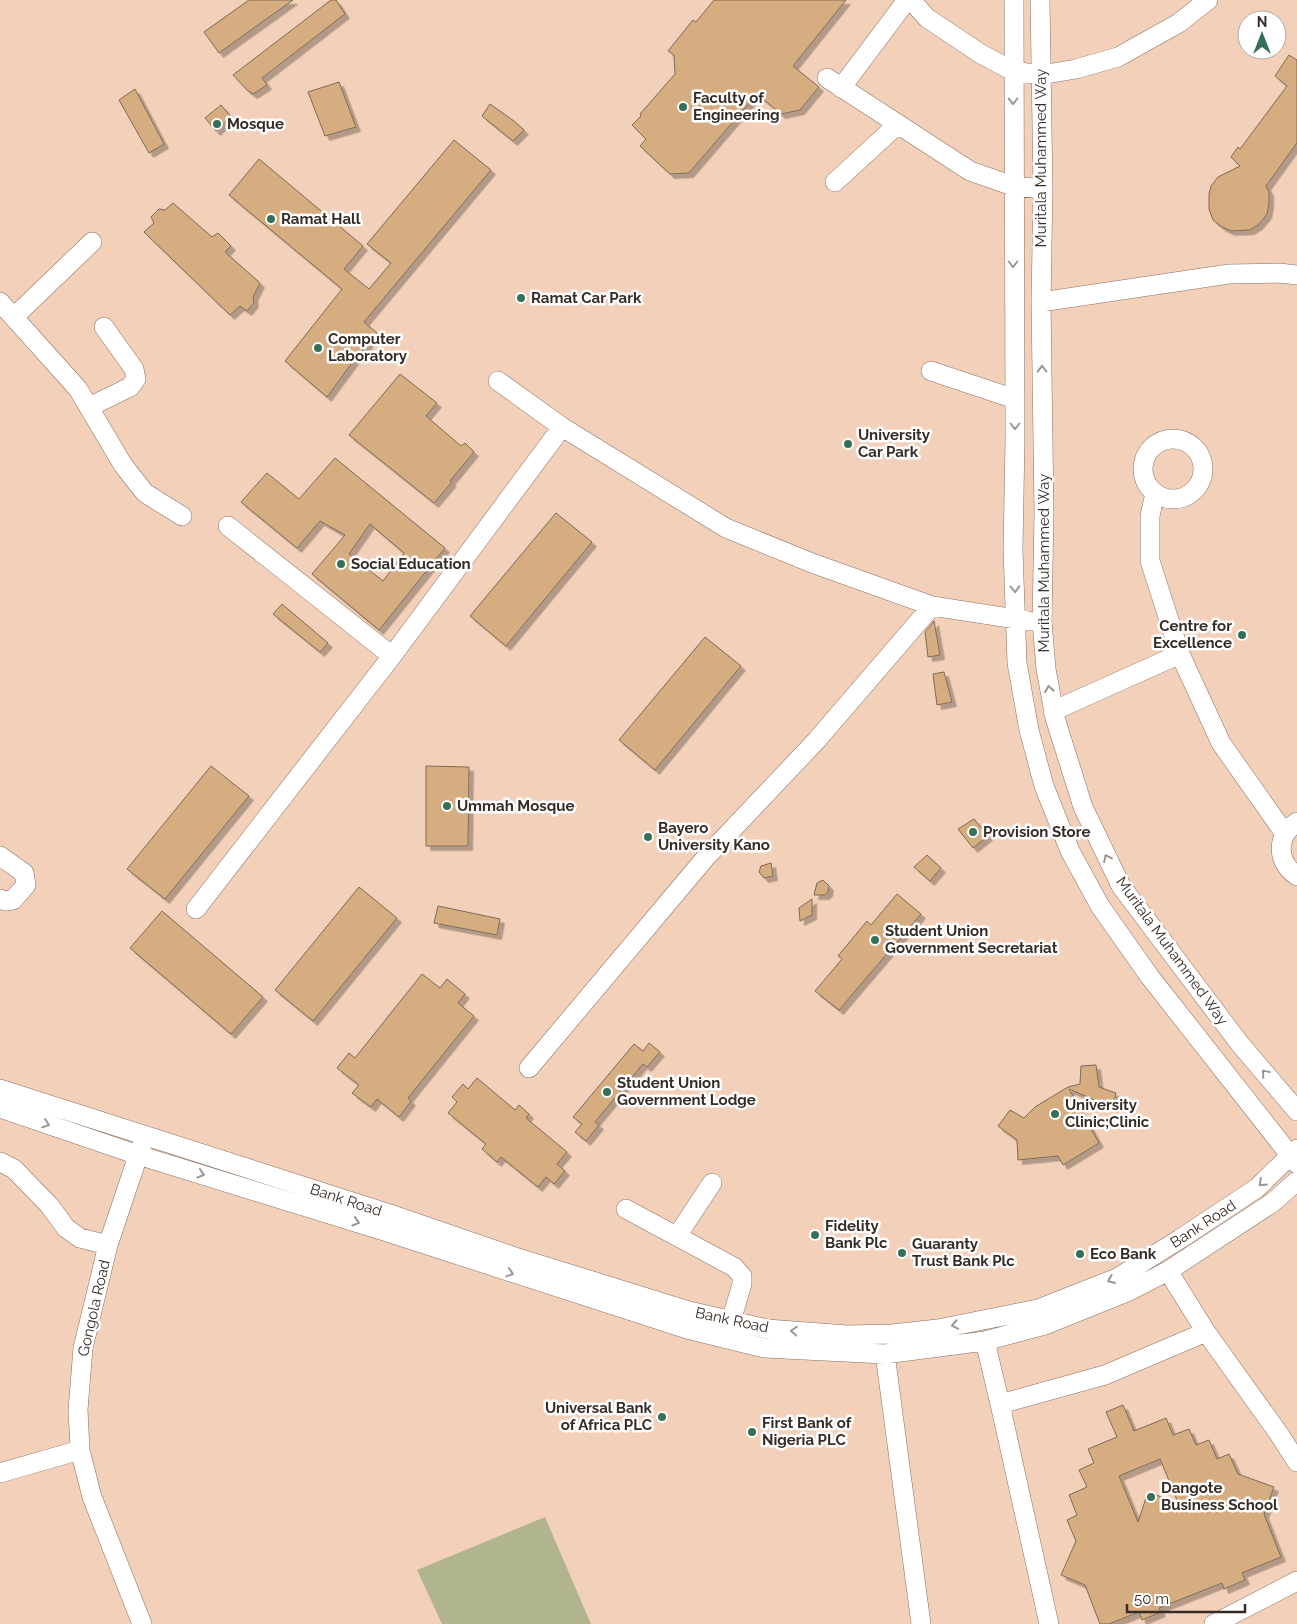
<svg xmlns="http://www.w3.org/2000/svg" width="1297" height="1624" font-family="Raleway,sans-serif">
	<style>
		.built { fill: #f3d0b9; fill-rule: evenodd }
		.green { fill: #b0b58f }
		.building { fill: #d6ac81; stroke: #7e6a55; fill-rule: evenodd; filter: url(#shadow) }
		.lines { fill: none; stroke-linecap: round; stroke-linejoin: round }
		.minor-casing { stroke: #8a7060; stroke-width: 20 }
		.minor { stroke: #fff; stroke-width: 19 }
		.oneway { stroke: #9b9692 }
		.poi-dot { fill: #367058; stroke: #fff; stroke-width: 2 }
		.labels { text-anchor: middle; stroke-width: 5; stroke-linejoin: round; paint-order: stroke }
		.poi-label { font-size: 15px; font-weight: bold; fill: #372c25; stroke: #fff; text-anchor: start }
		.street-label { font-size: 15px; fill: #372c25; stroke: #fff }
	</style>
	<defs>
		<filter id="shadow"><feDropShadow dx="4.5" dy="4.5" stdDeviation="0" flood-color="#0004"/></filter>
	</defs>
	<rect width="100%" height="100%" fill="#fbdecc"/>
	<!-- built -->
	<path class="built" d="M0,0H1297V1624H0ZM1247,20H1277V50H1247Z"/>
	<!-- green -->
	<path class="green" d="M545,1517L591,1624H442L417,1570Z"/>
	<!-- building -->
	<path class="building" d="M249,0H293L219,53L204,32Z
		M331,0H336L345,14L262,78L267,85L253,94L247,90L233,75Z
		M714,0H846L793,66L819,87L800,110L781,114L757,94L689,173L670,174L640,146L646,139L632,125L641,116L640,114L675,74L674,55L668,51L693,20L696,22Z
		M1289,55L1297,60V143L1266,186L1269,192V204L1267,214L1264,218L1258,225L1250,230L1231,231L1222,227L1213,220L1209,209V194L1211,186L1218,177L1240,166L1231,157L1238,147L1240,149L1287,86L1275,76Z
		M339,82L356,127L325,136L308,92Z
		M135,89L164,144L149,153L119,100Z
		M490,104L514,121L524,130L513,141L482,116Z
		M221,105L231,117L216,131L205,118Z
		M454,140L491,170L364,322L377,333L354,360L327,397L285,361L342,289L229,195L259,159L363,246L344,269L369,289L391,263L367,244Z
		M173,203L212,237L218,233L231,246L225,252L260,283L253,297L254,303L247,311L240,306L230,315L144,232L154,223L151,217L159,209L165,210Z
		M400,374L437,403L426,416L461,446L465,443L474,452L450,481L452,482L434,503L349,435Z
		M335,458L445,548L379,630L312,574L345,535L320,521L297,548L241,502L267,473L299,499ZM370,524L404,553L383,581L349,554Z
		M556,513L592,542L506,646L470,616Z
		M282,604L328,643L320,652L273,614Z
		M934,621L940,655L928,657L925,632Z
		M705,637L741,666L655,770L619,740Z
		M944,672L952,702L937,705L933,674Z
		M211,766L249,796L165,899L127,869Z
		M426,766L469,767L468,846H426Z
		M974,819L988,836L973,848L958,829Z
		M927,855L941,868L930,881L914,867Z
		M771,863L773,876L764,878L759,872L761,866Z
		M823,880L829,886L828,892L825,895H814L817,883Z
		M359,887L397,918L313,1021L275,990Z
		M897,894L921,914L839,1010L815,991L842,959L838,956L867,921L871,925Z
		M812,899V915L800,921L799,908Z
		M438,906L500,919L497,935L434,923Z
		M162,911L263,997L231,1034L130,948Z
		M422,974L440,988L447,979L465,994L458,1003L474,1016L408,1098L411,1101L399,1117L377,1099L371,1107L352,1093L359,1085L337,1068L349,1053L355,1058Z
		M649,1043L660,1052L647,1067L643,1064L595,1122L599,1125L586,1141L575,1132L582,1124L573,1117L634,1044L643,1051Z
		M1096,1065L1099,1087L1116,1093L1113,1108L1069,1089L1099,1143L1063,1165L1058,1156L1018,1160L1017,1140L998,1126L1010,1110L1024,1118L1035,1107L1068,1087L1080,1084L1081,1066Z
		M477,1078L515,1110L519,1105L529,1114L526,1118L567,1152L557,1164L565,1171L554,1184L546,1177L538,1187L501,1157L497,1162L482,1149L486,1144L448,1113L457,1102L452,1097L463,1084L468,1089Z
		M1123,1405L1134,1431L1166,1418L1173,1435L1189,1429L1196,1445L1209,1440L1217,1459L1229,1454L1238,1474L1274,1487L1264,1514L1281,1557L1242,1573L1245,1580L1224,1589L1222,1583L1159,1608L1161,1612L1142,1620L1139,1612L1109,1624H1100L1085,1585L1061,1575L1076,1541L1067,1520L1077,1515L1069,1495L1087,1487L1079,1470L1094,1463L1088,1449L1117,1437L1106,1412ZM1160,1459L1179,1505L1152,1493L1147,1495L1138,1522L1119,1476Z"/>
	<g class="lines">
		<defs>
			<path id="minor" d="M911,0L927,18L981,54L1013,71L1041,75L1076,69L1118,57L1179,23L1208,0
				M1014,0L1015,439L1013,550L1017,663L1029,730L1044,786L1070,851L1100,906L1150,977L1297,1164
				M1040,0L1043,189L1041,302L1044,513L1042,622L1046,669L1055,718L1083,807L1121,886L1240,1044L1297,1111
				M827,78L970,171L1013,186L1043,189
				M841,88L907,0
				M835,182L897,125
				M0,302L78,389L123,465L145,493L182,516
				M1041,302L1229,274L1279,273L1297,275
				M14,317L92,242
				M931,371L1015,399
				M498,381L562,427L726,528L812,563L932,606L1028,621
				M89,407L130,387L136,379L134,369L104,327
				M1143 469a30 30 0 1 1 60 0a30 30 0 1 1-60 0Z
				M1155,493L1150,516V561L1180,654L1221,743L1285,834
				M228,526L392,656
				M1053,711L1180,654
				M1297,822C1275,837 1277,862 1297,876
				M0,856L24,873L26,885L13,900L5,901L0,899
				M196,909L392,656L562,427
				M529,1068L707,856L816,741L932,606
				M0,1089L393,1215L515,1257L689,1311L767,1329L847,1335L892,1334L938,1329L1038,1309L1117,1278L1180,1239L1257,1188L1297,1149
				M0,1108L138,1155L384,1231L687,1329L764,1348L885,1354L985,1341L1045,1325L1127,1292L1168,1271L1272,1203L1297,1181
				M142,1144L108,1245L83,1348L78,1410L80,1450L92,1497L142,1624
				M0,1162L14,1169L49,1205L66,1228L80,1238L108,1245
				M626,1209L734,1267L742,1276V1284L731,1321
				M677,1236L712,1183
				M1168,1271L1206,1332L1279,1434L1297,1462
				M985,1341L1000,1404L1049,1624
				M885,1354L921,1624
				M1000,1404L1105,1375L1206,1332
				M0,1473L80,1450
				M1214,1624L1297,1581"/>
		</defs>
		<!-- minor casing -->
		<use href="#minor" class="minor-casing"/>
		<!-- minor -->
		<use href="#minor" class="minor"/>
	</g>
	<!-- one-way arrows -->
	<defs><path id="oneway-chevron" d="M-2-3.5L2.5 0L-2 3.5" fill="none" stroke-width="1.6" stroke-linecap="round" stroke-linejoin="round" transform="scale(1.25)"/></defs>
	<g class="oneway">
		<use href="#oneway-chevron" transform="translate(1013 101) rotate(90)"/>
		<use href="#oneway-chevron" transform="translate(1013 264) rotate(90)"/>
		<use href="#oneway-chevron" transform="translate(1042 369) rotate(-91)"/>
		<use href="#oneway-chevron" transform="translate(1015 426) rotate(90)"/>
		<use href="#oneway-chevron" transform="translate(1015 589) rotate(88)"/>
		<use href="#oneway-chevron" transform="translate(1049 689) rotate(-100)"/>
		<use href="#oneway-chevron" transform="translate(1107 858) rotate(-116)"/>
		<use href="#oneway-chevron" transform="translate(1265 1073) rotate(-130)"/>
		<use href="#oneway-chevron" transform="translate(46 1124) rotate(19)"/>
		<use href="#oneway-chevron" transform="translate(201 1174) rotate(17)"/>
		<use href="#oneway-chevron" transform="translate(1262 1183) rotate(137)"/>
		<use href="#oneway-chevron" transform="translate(356 1222) rotate(17)"/>
		<use href="#oneway-chevron" transform="translate(510 1273) rotate(18)"/>
		<use href="#oneway-chevron" transform="translate(1111 1280) rotate(157)"/>
		<use href="#oneway-chevron" transform="translate(955 1325) rotate(169)"/>
		<use href="#oneway-chevron" transform="translate(794 1331) rotate(-176)"/>
	</g>
	<!-- markers -->
	<g class="poi-dot">
		<circle cx="683" cy="107" r="5"/>
		<circle cx="217" cy="124" r="5"/>
		<circle cx="271" cy="219" r="5"/>
		<circle cx="521" cy="298" r="5"/>
		<circle cx="318" cy="348" r="5"/>
		<circle cx="848" cy="444" r="5"/>
		<circle cx="341" cy="564" r="5"/>
		<circle cx="1242" cy="635" r="5"/>
		<circle cx="447" cy="806" r="5"/>
		<circle cx="973" cy="832" r="5"/>
		<circle cx="648" cy="837" r="5"/>
		<circle cx="875" cy="940" r="5"/>
		<circle cx="607" cy="1092" r="5"/>
		<circle cx="1055" cy="1114" r="5"/>
		<circle cx="815" cy="1235" r="5"/>
		<circle cx="902" cy="1253" r="5"/>
		<circle cx="1080" cy="1254" r="5"/>
		<circle cx="662" cy="1417" r="5"/>
		<circle cx="752" cy="1432" r="5"/>
		<circle cx="1151" cy="1497" r="5"/>
	</g>
	<g class="labels">
		<!-- poi labels -->
		<g class="poi-label">
			<text x="693" y="103">Faculty of<tspan x="693" dy="17">Engineering</tspan></text>
			<text x="227" y="129">Mosque</text>
			<text x="281" y="224">Ramat Hall</text>
			<text x="531" y="303">Ramat Car Park</text>
			<text x="328" y="344">Computer<tspan x="328" dy="17">Laboratory</tspan></text>
			<text x="858" y="440">University<tspan x="858" dy="17">Car Park</tspan></text>
			<text x="351" y="569">Social Education</text>
			<text x="1232" y="631" text-anchor="end">Centre for<tspan x="1232" dy="17">Excellence</tspan></text>
			<text x="457" y="811">Ummah Mosque</text>
			<text x="658" y="833">Bayero<tspan x="658" dy="17">University Kano</tspan></text>
			<text x="983" y="837">Provision Store</text>
			<text x="885" y="936">Student Union<tspan x="885" dy="17">Government Secretariat</tspan></text>
			<text x="617" y="1088">Student Union<tspan x="617" dy="17">Government Lodge</tspan></text>
			<text x="1065" y="1110">University<tspan x="1065" dy="17">Clinic;Clinic</tspan></text>
			<text x="825" y="1231">Fidelity<tspan x="825" dy="17">Bank Plc</tspan></text>
			<text x="912" y="1249">Guaranty<tspan x="912" dy="17">Trust Bank Plc</tspan></text>
			<text x="1090" y="1259">Eco Bank</text>
			<text x="652" y="1413" text-anchor="end">Universal Bank<tspan x="652" dy="17">of Africa PLC</tspan></text>
			<text x="762" y="1428">First Bank of<tspan x="762" dy="17">Nigeria PLC</tspan></text>
			<text x="1161" y="1493">Dangote<tspan x="1161" dy="17">Business School</tspan></text>
		</g>
		<!-- street labels -->
		<g class="street-label">
			<text transform="translate(1041 158) rotate(-90)" y="5">Muritala Muhammed Way</text>
			<text transform="translate(1044 563) rotate(-90)" y="5">Muritala Muhammed Way</text>
			<text transform="translate(1172 951) rotate(54)" y="5">Muritala Muhammed Way</text>
			<text transform="translate(346 1200) rotate(18)" y="5">Bank Road</text>
			<text transform="translate(1203 1224) rotate(-33)" y="5">Bank Road</text>
			<text transform="translate(94 1308) rotate(-77)" y="5">Gongola Road</text>
			<text transform="translate(732 1320) rotate(12)" y="5">Bank Road</text>
		</g>
	</g>
	<!-- north arrow -->
	<g transform="translate(1262 35)"><circle r="24" fill="#ffffff" stroke="#afaba8"/>
	<path d="M0-4L9 19L0 12L-9 19Z" fill="#367058"/>
	<text y="-8" font-size="14" font-weight="bold" text-anchor="middle" fill="#372c25">N</text>
	</g>
	<!-- scale -->
	<path d="M1127 1604v8h118v-8" fill="none" stroke="#372c25" stroke-width="2.5"/>
	<text x="1134" y="1604" font-size="15" fill="#372c25" stroke="#ffffff" stroke-width="4" paint-order="stroke">50 m</text>
</svg>
